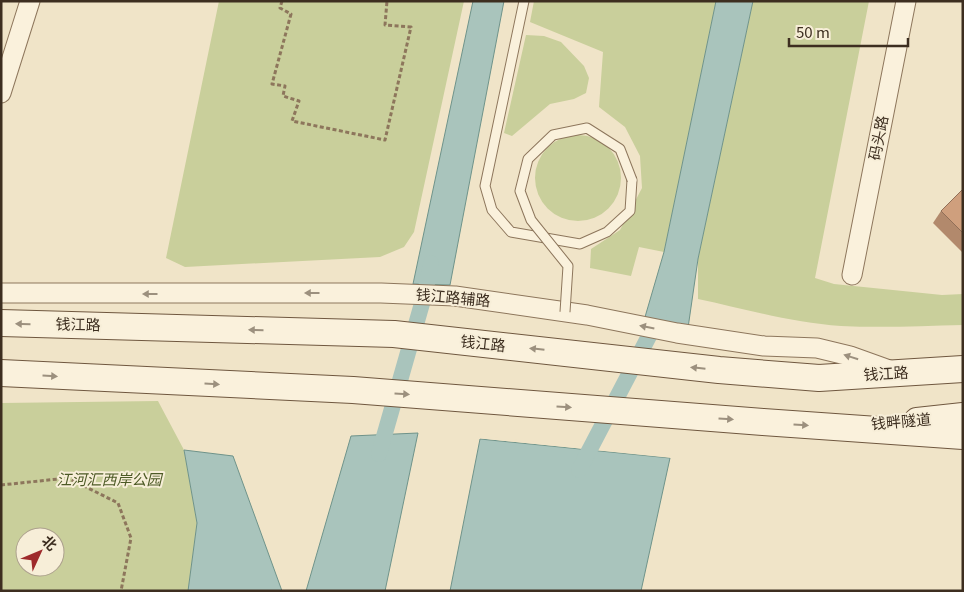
<svg xmlns="http://www.w3.org/2000/svg" width="964" height="592" font-family="Georgia,'Noto Sans SC',serif">
	<style>
		.green { fill: #c9cf9b; fill-rule: evenodd }
		.water { fill: #a9c4bc; stroke: #6f938a }
		.pier { fill: #f0e4c8 }
		.lines { fill: none; stroke-linecap: round; stroke-linejoin: round }
		.canal { stroke: #a9c4bc; stroke-width: 16 }
		.lane-casing { stroke: #8d765c; stroke-width: 11 }
		.street-casing { stroke: #8d765c; stroke-width: 21 }
		.secondary-casing { stroke: #6f573f; stroke-width: 28 }
		.path { stroke: #8d765c; stroke-width: 3; stroke-dasharray: 4 2.5; stroke-linecap: butt }
		.lane { stroke: #faf1dc; stroke-width: 9 }
		.street { stroke: #faf1dc; stroke-width: 19 }
		.secondary { stroke: #faf1dc; stroke-width: 26 }
		.lane-bridge-casing { stroke: #8d765c; stroke-width: 11; stroke-linecap: butt }
		.lane-bridge { stroke: #faf1dc; stroke-width: 9 }
		.wall { fill: #b2896c }
		.building { fill: #cf9f7d; stroke: #916f58 }
		.oneway { fill: #9c907e }
		.labels { text-anchor: middle; stroke-width: 4; stroke-linejoin: round; paint-order: stroke }
		.street-label { font-size: 15px; fill: #3d2e20; stroke: #f7eed8 }
		.park-label { font-size: 15px; font-style: italic; fill: #4d5a26; stroke: #f7eed8 }
	</style>
	<rect width="100%" height="100%" fill="#f0e4c8"/>
	<!-- green -->
	<path class="green" d="M219,1H464L414,232L404,247L380,257L185,267L166,258Z
		M534,1H716L664,252L639,247L631,276L590,268L591,249L620,230L642,188L640,156L625,127L599,107L603,52L530,22Z
		M753,1H869L815,278L834,284L942,295L963,294V325C922,326 881,328 841,326C793,323 745,309 698,299V259Z
		M526,35L544,36L561,42L584,66L589,78L586,93L574,99L550,104L512,136L504,133Z
		M535 178a43 43 0 1 1 86 0a43 43 0 1 1-86 0Z
		M158,401L184,450L197,523L188,591H1V403ZM25,537H55V567H25Z"/>
	<!-- water -->
	<path class="water" d="M473,1H504L450,285L413,284Z
		M716,1H753L698,259L688,328L645,317L664,252Z
		M418,433L385,591H306L351,436Z
		M480,439L670,458L641,591H450Z
		M184,450L233,456L282,591H188L197,523Z"/>
	<!-- pier -->
	<path class="pier" d="M480,436L670,456L672,458L477,438Z"/>
	<g class="lines">
		<!-- canal -->
		<path class="canal" d="M379,454L425,293L431,263
			M579,470L659,317"/>
		<defs>
			<path id="lane" d="M524,1L485,186L492,210L511,232L580,244L607,232L630,211L632,180"/>
			<path id="street" d="M1,93L30,1
				M852,275L906,1
				M1,293H381L455,296L587,315L677,333L764,346L817,348L850,356L889,370"/>
			<path id="secondary" d="M1,323L394,334L719,370L819,378L963,369
				M1,373L353,390L763,422L963,436
				M917,421L963,416"/>
		</defs>
		<!-- lane casing -->
		<use href="#lane" class="lane-casing"/>
		<!-- street casing -->
		<use href="#street" class="street-casing"/>
		<!-- secondary casing -->
		<use href="#secondary" class="secondary-casing"/>
		<!-- path -->
		<path class="path" d="M282,1L280,8L291,14L272,84L285,86L283,96L299,101L292,121L385,140L411,27L385,25L387,1
			M1,485L68,478L118,503L131,538L121,591"/>
		<!-- lane -->
		<use href="#lane" class="lane"/>
		<!-- street -->
		<use href="#street" class="street"/>
		<!-- secondary -->
		<use href="#secondary" class="secondary"/>
		<defs>
			<path id="lane-bridge" d="M565,312L568,266L531,220L520,191L528,159L553,135L587,128L620,149L632,180"/>
		</defs>
		<!-- lane-bridge casing -->
		<use href="#lane-bridge" class="lane-bridge-casing"/>
		<!-- lane-bridge -->
		<use href="#lane-bridge" class="lane-bridge"/>
	</g>
	<!-- wall -->
	<path class="wall" d="M963,189V253L933,223L941,211Z"/>
	<!-- building -->
	<path class="building" d="M963,189V233L941,211Z"/>
	<!-- one-way arrows -->
	<defs><path id="oneway-solid" d="M-6-.8H1V-3.2L6.5 0L1 3.2V.8H-6Z" transform="scale(1.25)"/></defs>
	<g class="oneway">
		<use href="#oneway-solid" transform="translate(312 293) rotate(180)"/>
		<use href="#oneway-solid" transform="translate(150 294) rotate(-180)"/>
		<use href="#oneway-solid" transform="translate(23 324) rotate(-179)"/>
		<use href="#oneway-solid" transform="translate(647 327) rotate(-169)"/>
		<use href="#oneway-solid" transform="translate(256 330) rotate(-179)"/>
		<use href="#oneway-solid" transform="translate(537 349) rotate(-174)"/>
		<use href="#oneway-solid" transform="translate(851 357) rotate(-163)"/>
		<use href="#oneway-solid" transform="translate(698 368) rotate(-174)"/>
		<use href="#oneway-solid" transform="translate(50 376) rotate(3)"/>
		<use href="#oneway-solid" transform="translate(212 384) rotate(3)"/>
		<use href="#oneway-solid" transform="translate(402 394) rotate(4)"/>
		<use href="#oneway-solid" transform="translate(564 407) rotate(4)"/>
		<use href="#oneway-solid" transform="translate(726 419) rotate(4)"/>
		<use href="#oneway-solid" transform="translate(801 425) rotate(4)"/>
	</g>
	<g class="labels">
		<!-- street labels -->
		<g class="street-label">
			<text transform="translate(879 138) rotate(-79)" y="5">码头路</text>
			<text transform="translate(453 298) rotate(5)" y="5">钱江路辅路</text>
			<text transform="translate(78 325) rotate(1)" y="5">钱江路</text>
			<text transform="translate(483 344) rotate(6)" y="5">钱江路</text>
			<text transform="translate(886 374) rotate(-3)" y="5">钱江路</text>
			<text transform="translate(901 422) rotate(-5)" y="5">钱畔隧道</text>
		</g>
		<!-- park labels -->
		<g class="park-label">
			<text x="109" y="485">江河汇西岸公园</text>
		</g>
	</g>
	<!-- border -->
	<rect width="964" height="592" fill="none" stroke="#3d2e20" stroke-width="5"/>
	<!-- north arrow -->
	<g transform="translate(40 552) rotate(46)"><circle r="24" fill="#f7eed8" stroke="#ada18e"/>
	<path d="M0-4L9 19L0 12L-9 19Z" fill="#9e2a2b"/>
	<text y="-8" font-size="14" font-weight="bold" text-anchor="middle" fill="#3d2e20">北</text>
	</g>
	<!-- scale -->
	<path d="M789 38v8h119v-8" fill="none" stroke="#3d2e20" stroke-width="2.5"/>
	<text x="796" y="38" font-size="15" fill="#3d2e20" stroke="#f7eed8" stroke-width="4" paint-order="stroke">50 m</text>
</svg>
